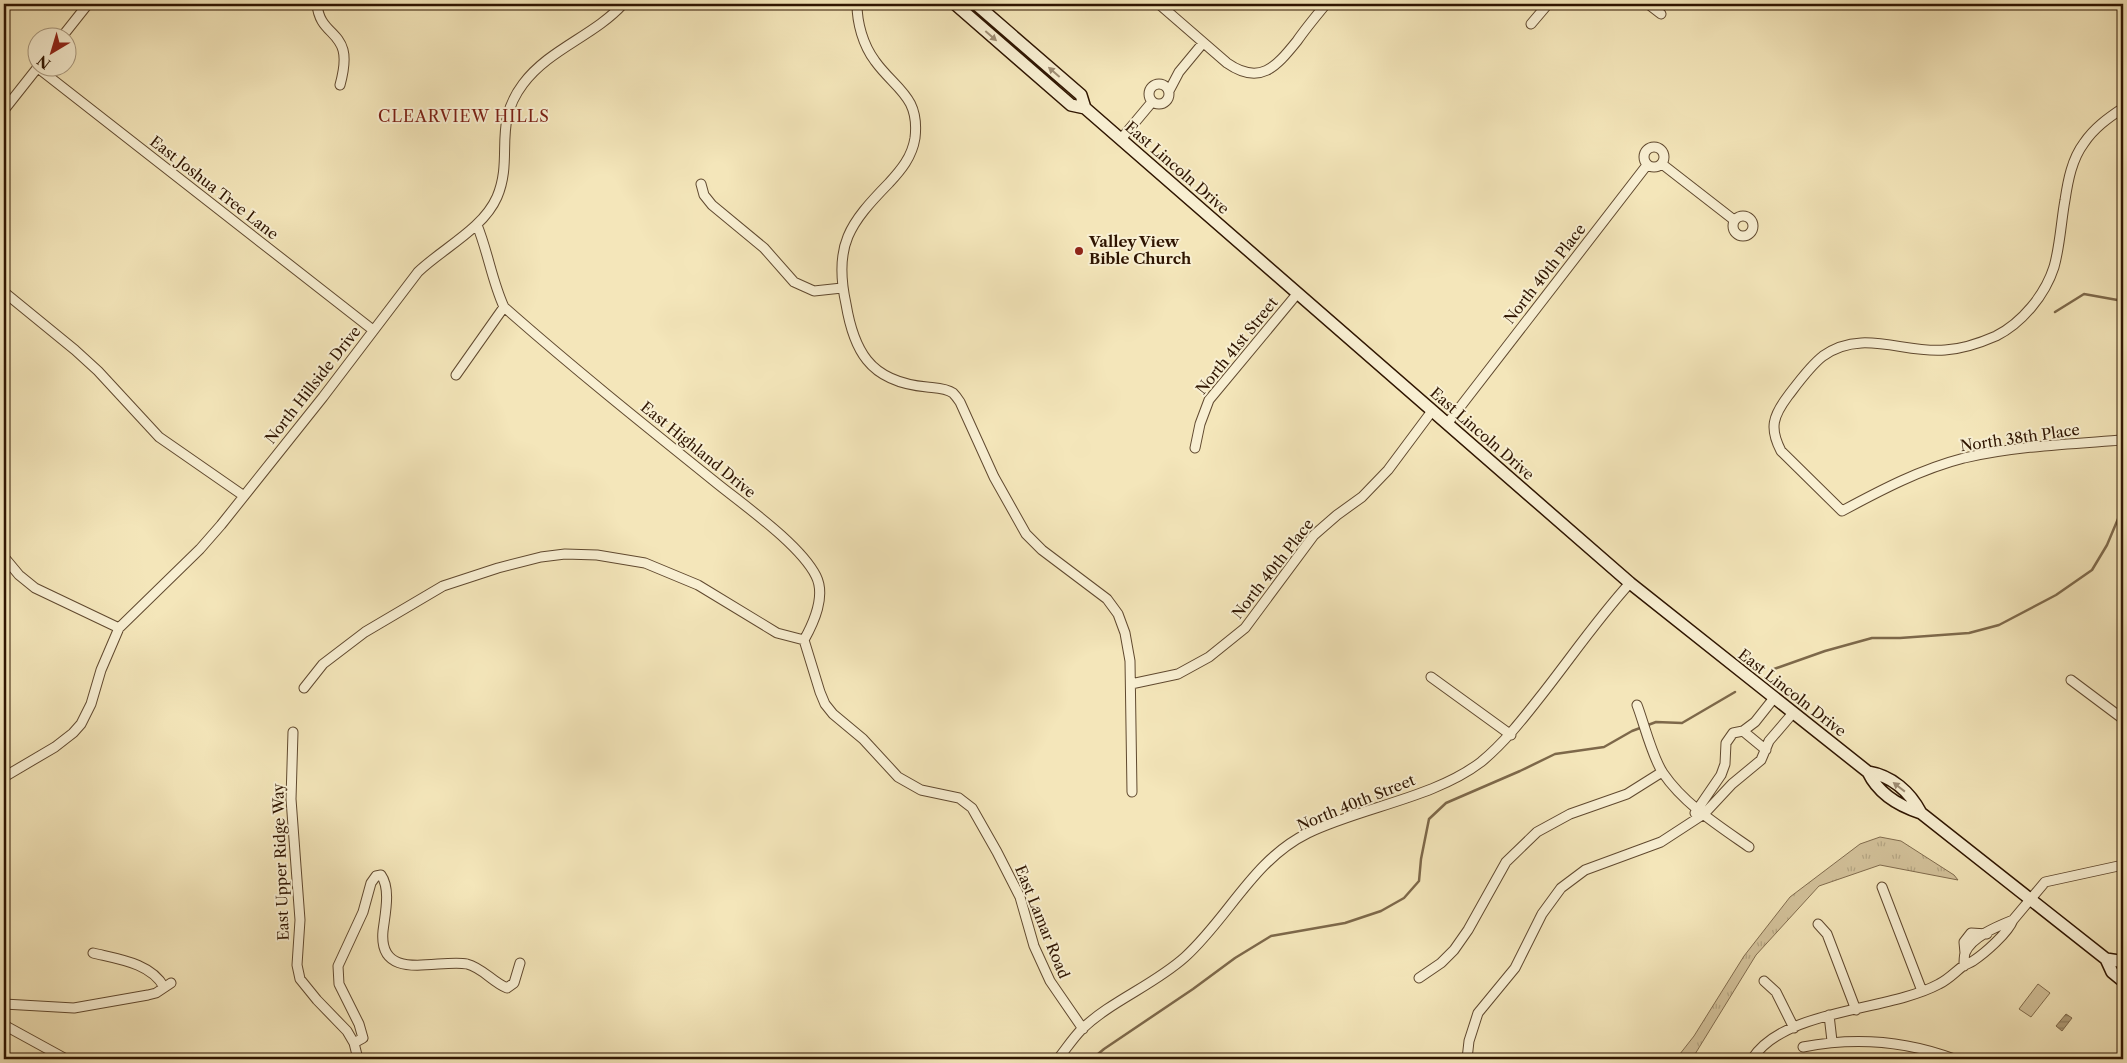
<svg xmlns="http://www.w3.org/2000/svg" width="2127" height="1063" font-family="'Libre Caslon Text',serif">
	<style>
		.grass { fill: url(#grass-tufts); stroke: #816c4e }
		.pitch { fill: #d3c29b; stroke: #816c4e }
		.water { fill: url(#water-rules); stroke: #7d684a }
		.lines { fill: none; stroke-linecap: round; stroke-linejoin: round }
		.stream { stroke: #7d684a; stroke-width: 2.5 }
		.minor-casing { stroke: #60492f; stroke-width: 11 }
		.secondary-casing { stroke: #2f1501; stroke-width: 14 }
		.minor { stroke: #f8efd2; stroke-width: 9 }
		.secondary { stroke: #f8efd2; stroke-width: 11 }
		.oneway { fill: #9e8d74 }
		.poi-dot { fill: #8f2418; stroke: #f8efd2; stroke-width: 2 }
		.labels { text-anchor: middle; stroke-width: 4; stroke-linejoin: round; paint-order: stroke }
		.street-label { font-size: 15px; fill: #2f1501; stroke: #f8efd2 }
		.poi-label { font-size: 15px; font-weight: bold; fill: #2f1501; stroke: #f8efd2; text-anchor: start }
		.neighbourhood-label { font-size: 16px; letter-spacing: 1px; fill: #7a1f14; stroke: #f8efd2 }
	</style>
	<defs>
		<pattern id="grass-tufts" width="24" height="20" patternUnits="userSpaceOnUse" patternTransform="scale(1.25)"><rect width="24" height="20" fill="#d3c29b"/><path d="M3 7l-1-3M5 7V3M7 7l1-3M15 17l-1-3M17 17v-4M19 17l1-3" fill="none" stroke="#b5a684"/></pattern>
		<pattern id="water-rules" width="6" height="5" patternUnits="userSpaceOnUse" patternTransform="scale(1.25)"><rect width="6" height="5" fill="#b19f7b"/><path d="M0 2.5h6" fill="none" stroke="#908062"/></pattern>
	</defs>
	<rect width="100%" height="100%" fill="#f4e6ba"/>
	<filter id="stains"><feTurbulence type="fractalNoise" baseFrequency=".004" numOctaves="4"/><feColorMatrix values="0 0 0 0 .2 0 0 0 0 .09 0 0 0 0 .02 0 0 0 .5 -.17"/></filter>
	<radialGradient id="worn" r=".72"><stop offset=".6" stop-color="#630" stop-opacity="0"/><stop offset="1" stop-color="#630" stop-opacity=".3"/></radialGradient>
	<!-- grass -->
	<path class="grass" d="M1880,837L1901,841L1954,875L1958,880L1880,865L1819,886L1756,955L1692,1059H1676L1694,1036L1744,956L1790,897L1860,844Z"/>
	<!-- pitch -->
	<path class="pitch" d="M2038,984L2050,993L2031,1017L2019,1009Z"/>
	<!-- water -->
	<path class="water" d="M2066,1014L2072,1018L2062,1031L2056,1026Z"/>
	<g class="lines">
		<!-- stream -->
		<path class="stream" d="M2055,312L2084,294L2123,301
			M1774,669L1825,651L1872,638H1900L1969,633L1999,625L2056,595L2092,570L2107,545L2123,507
			M1092,1059L1104,1049L1193,989L1235,958L1271,936L1345,923L1381,911L1404,898L1419,881L1421,859L1429,819L1446,803L1520,771L1555,754L1604,747L1632,731L1656,722L1682,723L1735,692"/>
		<defs>
			<path id="minor" d="M317,4C319,30 338,31 343,50C346,61 343,74 340,85
				M857,4C857,23 863,45 875,61C895,89 920,96 915,138C912,157 901,170 889,183C850,223 833,245 846,304C849,322 855,345 867,360C882,379 905,385 927,387C935,388 946,388 953,393C955,395 958,399 960,402L994,477L1026,534L1042,550L1107,599L1118,614L1125,633L1130,661L1132,792
				M1159,4L1227,63C1260,86 1276,67 1297,41C1306,28 1316,16 1326,4
				M1648,4L1661,14
				M1531,24L1548,4
				M61,38L88,4
				M38,68L373,330
				M1149 94a10 10 0 1 1 20 0a10 10 0 1 1-20 0Z
				M1169,91L1179,72L1203,43
				M2123,108C2108,118 2094,128 2084,143C2072,159 2068,180 2065,200C2061,222 2060,246 2054,267C2045,295 2022,323 1996,336C1980,343 1963,349 1945,350C1904,354 1862,328 1823,356C1810,366 1798,383 1788,396C1773,416 1769,428 1781,451L1842,511C1881,490 1921,469 1964,458C2016,446 2070,444 2123,440
				M4,110L38,67
				M1121,139L1152,102
				M1644 157a10 10 0 1 1 20 0a10 10 0 1 1-20 0Z
				M1662,164L1734,220
				M701,184L704,195L712,205L764,248L794,282L814,291L842,288
				M1733 226a10 10 0 1 1 20 0a10 10 0 1 1-20 0Z
				M4,292L75,350L98,371L159,437L244,496
				M504,307C572,367 643,424 714,481C742,504 800,544 816,576C826,596 814,622 804,640
				M456,375L504,307C492,281 488,252 477,225
				M1447,424L1647,165
				M1195,448L1200,424L1209,400L1297,294
				M4,557L19,575L35,588L119,628
				M804,640L820,692L825,704L833,714L863,739L898,777L921,790L959,798L972,808L997,852L1020,897L1034,946L1050,981L1083,1029
				M1431,677L1511,735
				M2071,680L2123,719
				M1131,684L1178,674L1209,657L1245,628L1314,535L1337,515L1362,497L1388,470L1432,411
				M304,688L323,664L365,632L443,586L498,568L541,557L565,554L597,555L645,563L698,585L777,633L804,640
				M1637,705C1644,723 1652,757 1663,773C1684,804 1719,826 1749,847
				M1743,731L1766,750
				M293,732L291,799L300,920L297,965L300,979L317,1000L347,1031L354,1043L358,1059
				M4,777L55,747L73,733L81,724L91,704L101,670L119,628L200,549L221,525L323,397L418,272C443,248 483,229 497,197C514,157 492,125 523,84C549,49 594,36 623,4
				M1695,813L1721,775L1725,764L1726,743L1733,733L1743,731L1755,722L1774,698
				M1882,887L1922,991
				M1818,924L1827,934L1856,1010
				M93,953C118,959 151,963 164,987
				M1965,953L1964,942L1971,933L1987,934
				M1964,966C1964,962 1964,957 1965,953C1971,937 1998,926 2013,920
				M1419,978L1441,963L1454,950L1468,930L1506,862L1537,832L1570,814L1627,794L1662,772
				M1764,981L1776,992L1794,1028
				M4,1004L74,1008L148,995L156,993L171,983
				M1829,1015L1832,1041
				M4,1025L66,1059
				M354,1043L363,1038L359,1024L339,984L338,966L363,912L371,883L376,876L381,875C391,889 385,914 383,931C378,984 440,958 467,964C483,968 492,982 507,988L514,983L520,963
				M1803,1047C1854,1037 1906,1041 1954,1059
				M1058,1059C1066,1049 1073,1038 1082,1029C1111,1001 1154,985 1185,957C1229,917 1253,860 1308,833C1362,807 1434,798 1481,762C1504,743 1522,720 1540,697C1570,659 1598,618 1630,583
				M1467,1059L1469,1041L1478,1013L1515,968L1542,914L1561,888L1585,870L1661,842L1704,814L1732,784L1761,760L1769,741L1793,713
				M1752,1059C1785,1008 1887,1012 1939,984C1949,979 1955,972 1963,966C1966,964 1970,963 1973,961C1985,953 2008,933 2013,920L2045,882L2123,865"/>
			<path id="secondary" d="M955,4L1071,105L1085,108L1630,583L1868,772C1878,793 1899,806 1921,813L2106,959L2112,972L2123,981
				M976,4L1081,95L1085,108
				M1868,772C1892,776 1910,792 1921,813
				M2106,959L2119,961L2123,964"/>
		</defs>
		<!-- minor casing -->
		<use href="#minor" class="minor-casing"/>
		<!-- secondary casing -->
		<use href="#secondary" class="secondary-casing"/>
		<!-- minor -->
		<use href="#minor" class="minor"/>
		<!-- secondary -->
		<use href="#secondary" class="secondary"/>
	</g>
	<!-- one-way arrows -->
	<defs><path id="oneway-solid" d="M-6-.8H1V-3.2L6.5 0L1 3.2V.8H-6Z" transform="scale(1.25)"/></defs>
	<g class="oneway">
		<use href="#oneway-solid" transform="translate(991 36) rotate(41)"/>
		<use href="#oneway-solid" transform="translate(1054 72) rotate(-139)"/>
		<use href="#oneway-solid" transform="translate(1899 787) rotate(-142)"/>
	</g>
	<!-- markers -->
	<circle class="poi-dot" cx="1079" cy="251" r="5"/>
	<g class="labels">
		<!-- street labels -->
		<g class="street-label">
			<text transform="translate(1177 168) rotate(41)" y="5">East Lincoln Drive</text>
			<text transform="translate(214 188) rotate(38)" y="5">East Joshua Tree Lane</text>
			<text transform="translate(1545 274) rotate(-52)" y="5">North 40th Place</text>
			<text transform="translate(1237 346) rotate(-51)" y="5">North 41st Street</text>
			<text transform="translate(313 385) rotate(-52)" y="5">North Hillside Drive</text>
			<text transform="translate(1482 434) rotate(41)" y="5">East Lincoln Drive</text>
			<text transform="translate(2020 438) rotate(-8)" y="5">North 38th Place</text>
			<text transform="translate(698 450) rotate(39)" y="5">East Highland Drive</text>
			<text transform="translate(1273 569) rotate(-52)" y="5">North 40th Place</text>
			<text transform="translate(1792 693) rotate(38)" y="5">East Lincoln Drive</text>
			<text transform="translate(1356 803) rotate(-22)" y="5">North 40th Street</text>
			<text transform="translate(281 862) rotate(-92)" y="5">East Upper Ridge Way</text>
			<text transform="translate(1042 922) rotate(68)" y="5">East Lamar Road</text>
		</g>
		<!-- poi labels -->
		<g class="poi-label">
			<text x="1089" y="247">Valley View<tspan x="1089" dy="17">Bible Church</tspan></text>
		</g>
		<!-- neighbourhood labels -->
		<g class="neighbourhood-label">
			<text x="464" y="122">CLEARVIEW HILLS</text>
		</g>
	</g>
	<!-- margin -->
	<rect width="2127" height="1063" fill="none" stroke="#f4e6ba" stroke-width="20"/>
	<rect x="5" y="5" width="2117" height="1053" fill="none" stroke="#2f1501" stroke-width="2.5"/>
	<rect x="10" y="10" width="2107" height="1043" fill="none" stroke="#2f1501"/>
	<!-- north arrow -->
	<g transform="translate(52 52) rotate(218)"><circle r="24" fill="#f8efd2" stroke="#a8987e"/>
	<path d="M0-4L9 19L0 12L-9 19Z" fill="#8f2418"/>
	<text y="-8" font-size="14" font-weight="bold" text-anchor="middle" fill="#2f1501">N</text>
	</g>
	<rect width="100%" height="100%" filter="url(#stains)"/>
	<rect width="100%" height="100%" fill="url(#worn)"/>
</svg>
